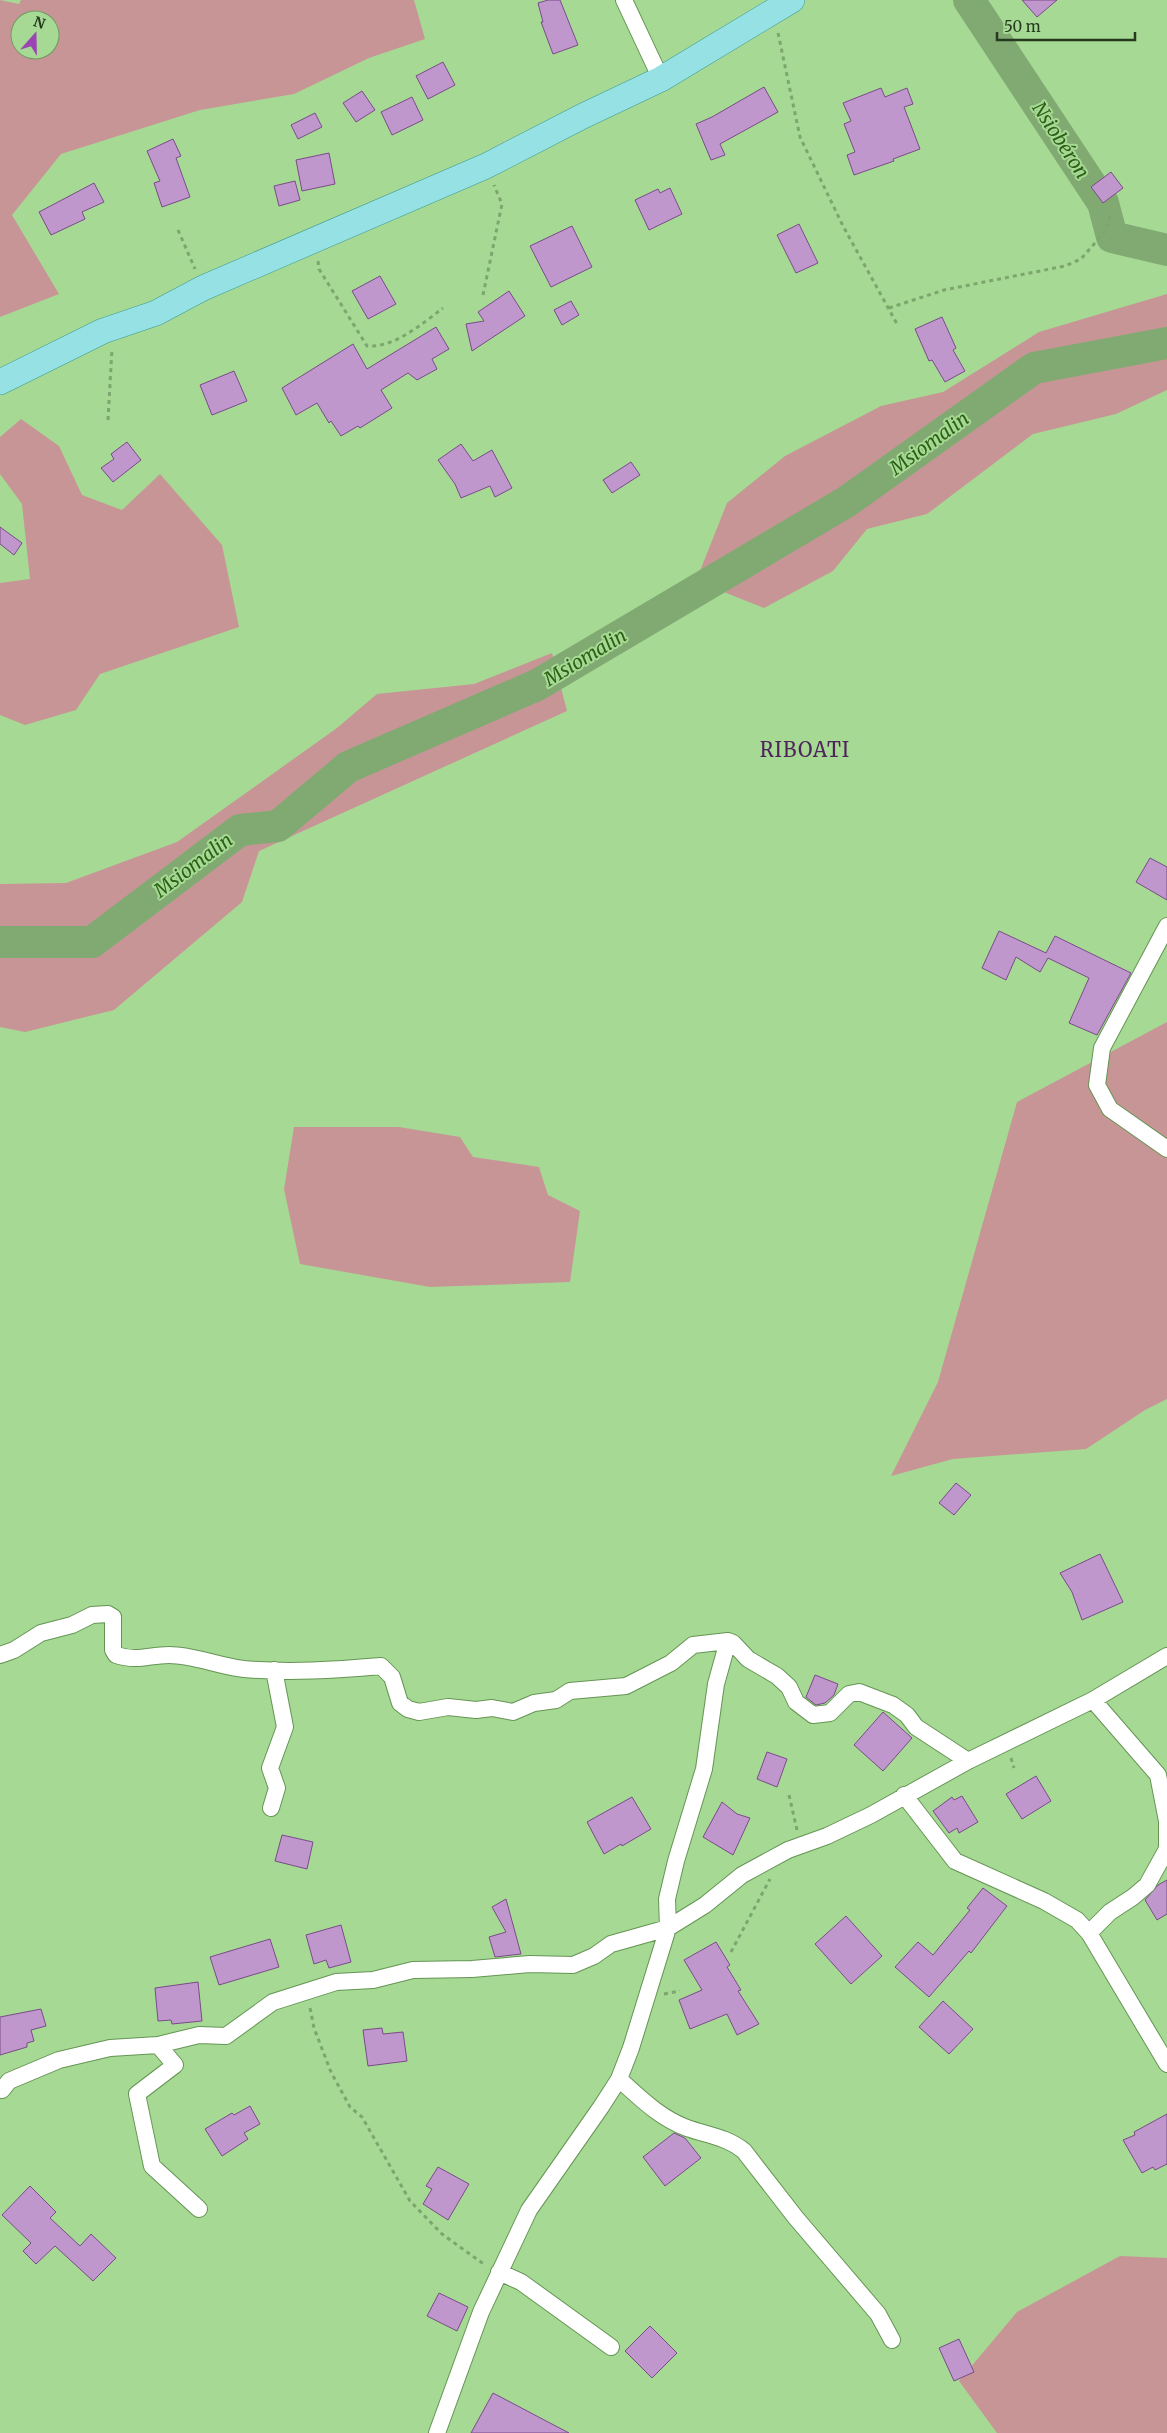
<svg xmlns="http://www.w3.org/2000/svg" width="1167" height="2433" font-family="Merriweather,serif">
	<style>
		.green { fill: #c89596; fill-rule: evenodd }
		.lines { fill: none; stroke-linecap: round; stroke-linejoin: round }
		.river { stroke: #81aa73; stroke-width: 32 }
		.building { fill: #c097cd; stroke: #7a4b88 }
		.minor-casing { stroke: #659554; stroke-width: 18 }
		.primary-casing { stroke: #409a92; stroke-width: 26 }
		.path { stroke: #7ca66e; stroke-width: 3; stroke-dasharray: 4 4; stroke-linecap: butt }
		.minor { stroke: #fff; stroke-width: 16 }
		.primary { stroke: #95e1e3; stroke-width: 25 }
		.labels { text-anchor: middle; stroke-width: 4; stroke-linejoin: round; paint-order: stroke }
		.water-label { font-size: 19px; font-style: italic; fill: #2c6015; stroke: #a6d994 }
		.quarter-label { font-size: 20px; letter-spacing: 1px; fill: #4e255a; stroke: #a6d994 }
	</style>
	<rect width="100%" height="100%" fill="#a6d994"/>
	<!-- green -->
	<path class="green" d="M0,0L19,4L21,0H414L425,39L369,58L294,94L200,110L61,154L12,215L59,294L0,317ZM20,20H50V50H20Z
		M1167,294V390L1116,414L1033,434L927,514L867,529L833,571L764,608L696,581L727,503L785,456L881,406L943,392L1039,332Z
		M21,419L59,446L82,495L122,510L160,474L222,545L239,627L100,674L76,710L25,725L0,715V583L30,579L22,504L0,474V437Z
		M552,653L567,711L259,851L242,902L114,1010L25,1032L0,1027V884L66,883L177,842L337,728L377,694L474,684Z
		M1167,1022V1399L1145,1410L1086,1449L953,1459L891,1476L938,1382L1017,1102Z
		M294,1127H399L460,1137L473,1157L539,1167L548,1195L580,1211L570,1282L430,1287L300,1264L284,1189Z
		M1120,2256L1167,2258V2433H997L959,2381L1017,2312Z"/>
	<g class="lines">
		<!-- river -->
		<path class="river" d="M969,0L1103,203L1112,237L1167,250
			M0,942H92L240,830L278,826L348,767L537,685L846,502L1034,368L1167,343"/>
	</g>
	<!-- building -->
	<path class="building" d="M548,0H560L578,45L553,54L541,22H543L538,3Z
		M1022,0H1057L1037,17Z
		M443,62L455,85L428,99L416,76Z
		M764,87L778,112L720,144L725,155L711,160L696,124L712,117Z
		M881,88L885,97L907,88L913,104L904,107L920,149L893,159L894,161L854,175L847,155L855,152L844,124L851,121L843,103Z
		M362,91L375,110L356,122L343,103Z
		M412,97L423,120L392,135L381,112Z
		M315,113L322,127L298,139L291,125Z
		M173,139L181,156L176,158L190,197L162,207L154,183L160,181L147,151Z
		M329,153L335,184L302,191L296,160Z
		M1111,172L1123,188L1103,203L1091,187Z
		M295,181L300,200L279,206L274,186Z
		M94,183L104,202L82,212L85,219L51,235L39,212Z
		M670,188L682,214L649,230L635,200L658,189L660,193Z
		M799,224L818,263L796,273L777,235Z
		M572,226L592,267L551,287L530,246Z
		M380,276L396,304L368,319L352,291Z
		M509,291L525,316L472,351L466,324L484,321L478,312Z
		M571,301L579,315L562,325L554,310Z
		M942,317L956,348L953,350L965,371L945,382L932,360L929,361L915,329Z
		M436,327L449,349L432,359L437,369L417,380L408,373L381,390L392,408L360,428L358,426L341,436L331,421L329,423L317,403L296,415L282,388L353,344L367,369Z
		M234,371L247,401L212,415L200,385Z
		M127,442L141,460L113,482L101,468L114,459L111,454Z
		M461,444L473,461L492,450L512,488L495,497L490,486L461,498L455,484L438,460Z
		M631,462L640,475L612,493L603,480Z
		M0,527L22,543L14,555L0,544Z
		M1150,858L1167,867V900L1136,882Z
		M999,931L1046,953L1055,936L1131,973L1097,1035L1069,1023L1089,978L1048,958L1040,972L1016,957L1006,980L982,968Z
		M956,1483L971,1495L954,1515L939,1503Z
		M1100,1554L1123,1602L1082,1620L1072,1592L1060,1573Z
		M815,1675L838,1684L834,1695L825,1703L816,1705L806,1697Z
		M883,1712L912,1738L883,1771L854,1745Z
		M767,1752L787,1759L777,1787L757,1779Z
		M1036,1776L1051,1801L1022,1819L1006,1794Z
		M962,1796L978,1822L959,1833L957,1828L949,1833L933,1811L952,1797L954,1800Z
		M632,1797L651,1829L622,1846L621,1844L604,1854L587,1822Z
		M722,1802L737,1814L750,1818L733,1855L703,1837Z
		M282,1835L313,1842L307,1869L275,1861Z
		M1167,1880V1914L1157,1920L1145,1900L1158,1885Z
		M983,1888L1007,1906L971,1953L969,1951L929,1997L895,1967L918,1942L933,1955L970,1910L967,1908Z
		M506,1899L521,1954L495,1957L489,1937L506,1932L492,1907Z
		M846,1916L882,1956L851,1984L815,1944Z
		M341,1925L351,1962L329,1968L326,1960L314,1964L306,1935Z
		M270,1939L279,1967L219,1985L210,1957Z
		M716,1942L730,1965L727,1967L741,1990L738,1991L759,2024L737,2035L727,2014L690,2029L679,2000L702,1990L684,1960Z
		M198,1982L202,2021L172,2024L171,2020L158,2021L155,1988Z
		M943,2001L973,2029L949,2054L919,2027Z
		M41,2009L46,2026L31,2030L34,2041L27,2043V2047L0,2055V2017Z
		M382,2028L383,2034L403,2032L407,2061L368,2066L363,2030Z
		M250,2106L260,2124L244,2133L248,2139L222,2156L205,2129L232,2113L234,2115Z
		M1167,2114V2164L1155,2170L1153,2167L1142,2173L1123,2140L1135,2135L1134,2132Z
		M674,2133L685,2138L701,2158L665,2186L643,2157Z
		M438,2167L469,2184L448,2220L423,2204L432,2189L426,2186Z
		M30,2186L56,2212L50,2218L80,2246L91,2234L116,2258L93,2281L55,2246L36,2264L23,2251L31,2243L2,2215Z
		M439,2293L468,2307L457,2331L427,2316Z
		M650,2326L677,2353L652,2378L625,2351Z
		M959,2339L974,2372L954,2381L939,2348Z
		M493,2393L569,2433H471Z"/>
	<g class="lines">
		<defs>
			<path id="minor" d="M624,0L661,79
				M1167,926L1102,1048L1097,1085L1110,1109L1167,1149
				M0,1655L14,1650L41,1633L72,1625L92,1615L108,1614L113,1617V1650L116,1655C139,1662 148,1655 169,1655C194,1655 218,1666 244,1669C289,1673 335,1670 381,1666L392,1677L400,1703L408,1709L419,1712L448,1707L476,1710L492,1708L513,1712L534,1703L556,1700L570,1691L626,1686L671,1663L693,1645L728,1641L733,1643L748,1659L777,1676L789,1687L796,1702L813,1715L830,1713L849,1694L859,1692L893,1705L907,1715L916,1727L968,1761
				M904,1795L955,1861L1044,1901L1077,1920L1089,1933L1167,2064
				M271,1808L277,1788L270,1768L285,1727L274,1670
				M1089,1933L1110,1912L1133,1897L1147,1885L1167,1849V1821L1158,1775L1093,1700
				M158,2045L175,2065L137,2094L152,2166L199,2209
				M619,2079C640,2098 660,2118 687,2128C707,2135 727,2137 744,2151L796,2218L878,2314L892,2340
				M2,2090L9,2081L59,2060L110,2048L158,2045L199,2035L226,2036L273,2002L336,1982L373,1980L413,1970L472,1969L530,1964L573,1965L594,1956L611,1944L668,1928L705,1905L742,1875L788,1850L827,1836L871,1815L968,1761L1093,1700L1167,1656
				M499,2272L521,2282L611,2347
				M437,2433L481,2312L529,2210L601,2107L619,2079L631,2048L668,1928L667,1899L676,1861L704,1769L716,1684L728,1641"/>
			<path id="primary" d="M0,382L103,331L156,313L203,288L486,166L583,116L661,79L792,0"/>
		</defs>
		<!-- minor casing -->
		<use href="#minor" class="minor-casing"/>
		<!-- primary casing -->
		<use href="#primary" class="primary-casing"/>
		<!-- path -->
		<path class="path" d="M778,33L800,137L843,226L897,324
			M178,230L195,269
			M318,261L319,269L367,346C394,348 422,324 443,308
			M483,295L502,204L494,185
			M889,308L944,290L1065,266L1081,259L1107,229L1111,211
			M108,420L112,349
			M1011,1758L1014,1768
			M789,1795L797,1830
			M731,1952L770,1879
			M664,1994L680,1991
			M310,2008L314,2028L331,2072L350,2107L362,2117L410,2201L442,2234L485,2265"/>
		<!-- minor -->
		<use href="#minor" class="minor"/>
		<!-- primary -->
		<use href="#primary" class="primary"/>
	</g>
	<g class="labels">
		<!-- water labels -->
		<g class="water-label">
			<text transform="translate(1061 140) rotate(57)" y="7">Nsiobéron</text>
			<text transform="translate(929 443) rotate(-36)" y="7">Msiomalin</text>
			<text transform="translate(585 657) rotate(-31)" y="7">Msiomalin</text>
			<text transform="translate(193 865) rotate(-37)" y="7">Msiomalin</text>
		</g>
		<!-- quarter labels -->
		<g class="quarter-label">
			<text x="805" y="757">RIBOATI</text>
		</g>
	</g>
	<!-- north arrow -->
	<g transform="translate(35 35) rotate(20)"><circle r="24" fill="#a6d994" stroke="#729965"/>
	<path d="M0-4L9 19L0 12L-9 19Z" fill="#9a45b3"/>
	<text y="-8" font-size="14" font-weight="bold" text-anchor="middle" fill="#253a1e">N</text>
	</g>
	<!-- scale -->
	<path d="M997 32v8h138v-8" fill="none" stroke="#253a1e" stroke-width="2.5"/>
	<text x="1004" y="32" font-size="15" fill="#253a1e" stroke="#a6d994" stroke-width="4" paint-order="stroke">50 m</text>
</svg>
